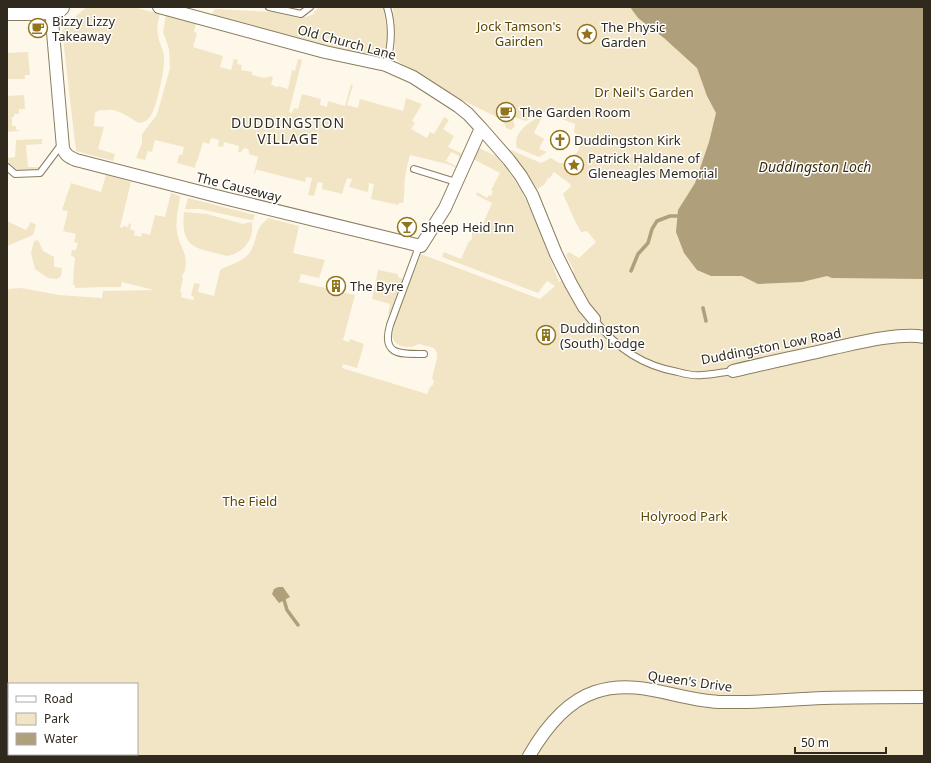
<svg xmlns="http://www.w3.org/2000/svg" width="931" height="763" font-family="'Noto Sans',sans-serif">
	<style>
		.green { fill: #f2e5c5; fill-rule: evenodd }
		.water { fill: #af9f7a }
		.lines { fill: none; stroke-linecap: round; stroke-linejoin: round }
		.stream { stroke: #af9f7a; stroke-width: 3.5 }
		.lane-casing { stroke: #8a7d5f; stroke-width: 8 }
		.street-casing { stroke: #8a7d5f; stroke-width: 14 }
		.secondary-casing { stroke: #8a7d5f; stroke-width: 20 }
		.lane { stroke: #fff; stroke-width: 6 }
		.street { stroke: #fff; stroke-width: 12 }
		.secondary { stroke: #fff; stroke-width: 18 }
		.labels { text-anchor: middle; stroke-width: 3; stroke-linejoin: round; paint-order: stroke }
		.poi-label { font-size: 13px; fill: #302a1e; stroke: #fff; text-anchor: start }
		.park-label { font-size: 13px; fill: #5d4600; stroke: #fff }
		.street-label { font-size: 13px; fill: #302a1e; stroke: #fff }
		.neighbourhood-label { font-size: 14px; letter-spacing: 1px; fill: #302a1e; stroke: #fff }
		.water-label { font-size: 14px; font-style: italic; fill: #3a2e0d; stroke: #fff }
	</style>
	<rect width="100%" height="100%" fill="#fef8eb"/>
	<!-- green -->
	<path class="green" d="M87,7H134L160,14C158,21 156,28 158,35C159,43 163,49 164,56C165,68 157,108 150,117C147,121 144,122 139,123C130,118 123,112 113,110C108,109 105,111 100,110L95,113L94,126L104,127L98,149L115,154L113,161L76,151L62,30L72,19Z
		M319,7H383L388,38L385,54L380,57L321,46L212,14L215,9L273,12L298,18L305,17L312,15Z
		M393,7H924V756H7V289L21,288L59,295L102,298L103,291L154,290L122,282L121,287H105L75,288V285H73L74,267L75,258L71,255L72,250H76L78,243L74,242L76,234L63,231L68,211L62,210L71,183L101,192L106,175L131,182L120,227L122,228L123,226L128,227L129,223L131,224L130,229L135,231L134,235L141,237L142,233L150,235L155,215L165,217L171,193L180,196C179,207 175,219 177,231C179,250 190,251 184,274L183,273L182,277L183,278L180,292L182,293L181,297L193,300L194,297L191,296L194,283L200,284L198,292L214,296L220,270C230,264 242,263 250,252C256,244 255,233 261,225C263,223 266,220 268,218L299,226L293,253L325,260L319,278L301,274L299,282L355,295L343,340L349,342L350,339L364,344L357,368L343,364L342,368L427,394L430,387L433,385L434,381L432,378L437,358V353L434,348L419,344L412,347H406L400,346L395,342L392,337L396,315L421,254L540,299L555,286L547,281L538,293L442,257L444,252L461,259L468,243L472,239V232L476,223L482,226L492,203L476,195L477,192L487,198L489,195L491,196L493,191L491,190L500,173L473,159L479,148L496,156L503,164L521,190L537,224L559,282L574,271L566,255L569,252L579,258L596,242L587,231L581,232L575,221L563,194L571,186L570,184L554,172L549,179L548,178L544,185L537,189L516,158L506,148L541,163L551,158L559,163H567L578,151L582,140L574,132L575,124L541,111L526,121L514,117L513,120L515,126L511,130L506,128L504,123L505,121L464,101L399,62L395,57ZM9,684H137V754H9Z
		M166,15L196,23L194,32L197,33L193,47L223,56L220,67L231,70L234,59L238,60L237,64L242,65L241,70L252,72V75L265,78L266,77L268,78L269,76L273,77L271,84L276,87L278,86L288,89L292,70L295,71L298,59L302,60L289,112L292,113L294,108L298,109L302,94L321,99L320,105L327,107L328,101L345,106L351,84L353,85L347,105L358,108L360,99L403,111L406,98L422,104L412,121L415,123L411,129L427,138L430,132L434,134L444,117L449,120L443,129L454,136L448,147L463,154L461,160L459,158V156L451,152L446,161L458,167L457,168L447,164L410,155C408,163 406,170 405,178C404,186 405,195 403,203H399L398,205L371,199L374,184L369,183L368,192L349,187L352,179L347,178L342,194L322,189L323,183L318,182L314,196L308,195L312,178L306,177L305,182L258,170H256L255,173H254L258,157L249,154V152L248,149L244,148L241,152H238L239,146L224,142L223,147L218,146L219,140L211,138L209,144L203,142L197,162H196L195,168L177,163L179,155H182L184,147L155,140L152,152L148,151L145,160L136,158L142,143V134L156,116L158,111L170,68L169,49L163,32Z
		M28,52L30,75H25V79H7V53Z
		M24,95L25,109H19V114H14V117H12V126H16V130H19V131L7,132V96Z
		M538,117H542L534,133L544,139L539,149L547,152L539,157L517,148C512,134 527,124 538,117Z
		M42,139V144L26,145L28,167H41V170C28,171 10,176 7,158L15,157L16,140Z
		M188,198L255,215L253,220H250L200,209H185Z
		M184,212L207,214L243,224L252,222C252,226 253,229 252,232C250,245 239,254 227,256C198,248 180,251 184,212Z
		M7,221L26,230L31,222L36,225L33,235L7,246Z
		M38,240L43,251L54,257V267L62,268L61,276L57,279L48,278L35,269L31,253L34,241Z
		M378,270L398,274V277L403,279L390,314H388L390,304L372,299Z"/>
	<!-- water -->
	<path class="water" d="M630,7H924V279L832,278L827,276L802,282L758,284L742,276H711L697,270L684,253L676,232L678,210L695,183L709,142L716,113L707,96L697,68L664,38L638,18Z
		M278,587H283L290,597L279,603L272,594L274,589Z"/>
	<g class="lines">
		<!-- stream -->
		<path class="stream" d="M631,271L638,254L648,243L652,229L657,221L670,216H677
			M703,308L706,321
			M281,597L284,600L287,610L298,625"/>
		<defs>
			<path id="lane" d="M269,7L301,14L310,7
				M386,65C392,45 393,27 387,7
				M7,167L15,174L40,173L61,145
				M414,169L456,182
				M416,245L417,252L390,325C381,356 401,354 424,354
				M594,319C615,347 643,366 678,372C685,374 694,376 702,375C712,375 723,372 733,371"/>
			<path id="street" d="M159,7L325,52L386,65L413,77L458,106L468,114L481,128L509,160L521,176L532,195L556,254L571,284L584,307L594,319
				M51,9L63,148C65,155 69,157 76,160L224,198L421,246L445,208L481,128
				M733,371C766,363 800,356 834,348C857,343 901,332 924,337
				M529,756C544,730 565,702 595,692C640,677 680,702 724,702C757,703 791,699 824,698C857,697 891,697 924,697"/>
			<path id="secondary" d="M7,11H40L60,7"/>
		</defs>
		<!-- lane casing -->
		<use href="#lane" class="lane-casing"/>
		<!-- street casing -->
		<use href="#street" class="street-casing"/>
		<!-- secondary casing -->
		<use href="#secondary" class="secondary-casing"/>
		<!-- lane -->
		<use href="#lane" class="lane"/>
		<!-- street -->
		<use href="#street" class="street"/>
		<!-- secondary -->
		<use href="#secondary" class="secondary"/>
	</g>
	<!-- icons -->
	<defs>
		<symbol id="cafe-ring" viewBox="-11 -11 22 22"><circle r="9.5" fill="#fff" stroke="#93741b" stroke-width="1.5"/><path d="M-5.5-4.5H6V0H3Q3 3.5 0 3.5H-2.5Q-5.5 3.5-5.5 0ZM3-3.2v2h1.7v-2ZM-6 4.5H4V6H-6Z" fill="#93741b"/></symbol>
		<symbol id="sight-ring" viewBox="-11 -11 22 22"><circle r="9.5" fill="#fff" stroke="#93741b" stroke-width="1.5"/><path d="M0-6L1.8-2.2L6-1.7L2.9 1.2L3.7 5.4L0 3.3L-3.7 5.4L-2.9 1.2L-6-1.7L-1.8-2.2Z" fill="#93741b"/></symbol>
		<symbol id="church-ring" viewBox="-11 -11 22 22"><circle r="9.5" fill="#fff" stroke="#93741b" stroke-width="1.5"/><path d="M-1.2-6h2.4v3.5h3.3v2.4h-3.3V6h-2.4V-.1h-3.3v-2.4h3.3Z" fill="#93741b"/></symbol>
		<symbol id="bar-ring" viewBox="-11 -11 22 22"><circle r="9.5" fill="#fff" stroke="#93741b" stroke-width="1.5"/><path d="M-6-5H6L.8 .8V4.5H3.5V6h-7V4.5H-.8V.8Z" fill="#93741b"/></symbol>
		<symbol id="building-ring" viewBox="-11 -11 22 22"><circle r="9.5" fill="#fff" stroke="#93741b" stroke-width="1.5"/><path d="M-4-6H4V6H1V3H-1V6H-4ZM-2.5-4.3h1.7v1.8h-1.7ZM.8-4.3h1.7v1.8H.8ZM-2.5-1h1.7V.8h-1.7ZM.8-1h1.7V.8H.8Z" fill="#93741b"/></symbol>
	</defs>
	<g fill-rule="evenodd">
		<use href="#cafe-ring" x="27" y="17" width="22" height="22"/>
		<use href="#sight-ring" x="576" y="23" width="22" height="22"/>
		<use href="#cafe-ring" x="495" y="101" width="22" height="22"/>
		<use href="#church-ring" x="549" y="129" width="22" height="22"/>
		<use href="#sight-ring" x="563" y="154" width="22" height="22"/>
		<use href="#bar-ring" x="396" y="216" width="22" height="22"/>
		<use href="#building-ring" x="325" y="275" width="22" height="22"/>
		<use href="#building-ring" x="535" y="324" width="22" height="22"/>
	</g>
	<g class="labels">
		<!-- poi labels -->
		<g class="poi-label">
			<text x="52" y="26">Bizzy Lizzy<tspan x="52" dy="15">Takeaway</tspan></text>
			<text x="601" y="32">The Physic<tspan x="601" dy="15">Garden</tspan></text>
			<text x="520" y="117">The Garden Room</text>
			<text x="574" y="145">Duddingston Kirk</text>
			<text x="588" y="163">Patrick Haldane of<tspan x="588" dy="15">Gleneagles Memorial</tspan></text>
			<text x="421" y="232">Sheep Heid Inn</text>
			<text x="350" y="291">The Byre</text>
			<text x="560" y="333">Duddingston<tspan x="560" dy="15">(South) Lodge</tspan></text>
		</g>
		<!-- park labels -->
		<g class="park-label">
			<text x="519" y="31">Jock Tamson's<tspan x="519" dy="15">Gairden</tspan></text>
			<text x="644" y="97">Dr Neil's Garden</text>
			<text x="250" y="506">The Field</text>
			<text x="684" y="521">Holyrood Park</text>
		</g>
		<!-- street labels -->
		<g class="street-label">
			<text transform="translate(347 42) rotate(15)" y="5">Old Church Lane</text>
			<text transform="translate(239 187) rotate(14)" y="5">The Causeway</text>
			<text transform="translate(771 346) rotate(-11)" y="5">Duddingston Low Road</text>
			<text transform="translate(690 681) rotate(8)" y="5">Queen's Drive</text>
		</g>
		<!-- neighbourhood labels -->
		<g class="neighbourhood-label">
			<text x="288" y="128">DUDDINGSTON<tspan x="288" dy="16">VILLAGE</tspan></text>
		</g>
		<!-- water labels -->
		<g class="water-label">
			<text x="815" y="172">Duddingston Loch</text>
		</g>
	</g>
	<!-- border -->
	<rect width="931" height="763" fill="none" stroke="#302a1e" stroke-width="16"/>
	<!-- legend -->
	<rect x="8" y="683" width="130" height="72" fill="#ffffff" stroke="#acaaa5"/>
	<rect x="16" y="696" width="20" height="6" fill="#ffffff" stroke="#acaaa5"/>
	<text x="44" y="703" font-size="12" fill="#302a1e">Road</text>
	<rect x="16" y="713" width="20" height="12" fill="#f2e5c5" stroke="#acaaa5"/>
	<text x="44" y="723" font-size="12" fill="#302a1e">Park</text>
	<rect x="16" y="733" width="20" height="12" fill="#af9f7a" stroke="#acaaa5"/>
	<text x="44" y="743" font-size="12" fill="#302a1e">Water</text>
	<!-- scale -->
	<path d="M795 747v6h91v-6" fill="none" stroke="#302a1e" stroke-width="2"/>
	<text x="801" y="747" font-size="12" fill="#302a1e" stroke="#ffffff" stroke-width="3" paint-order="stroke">50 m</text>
</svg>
